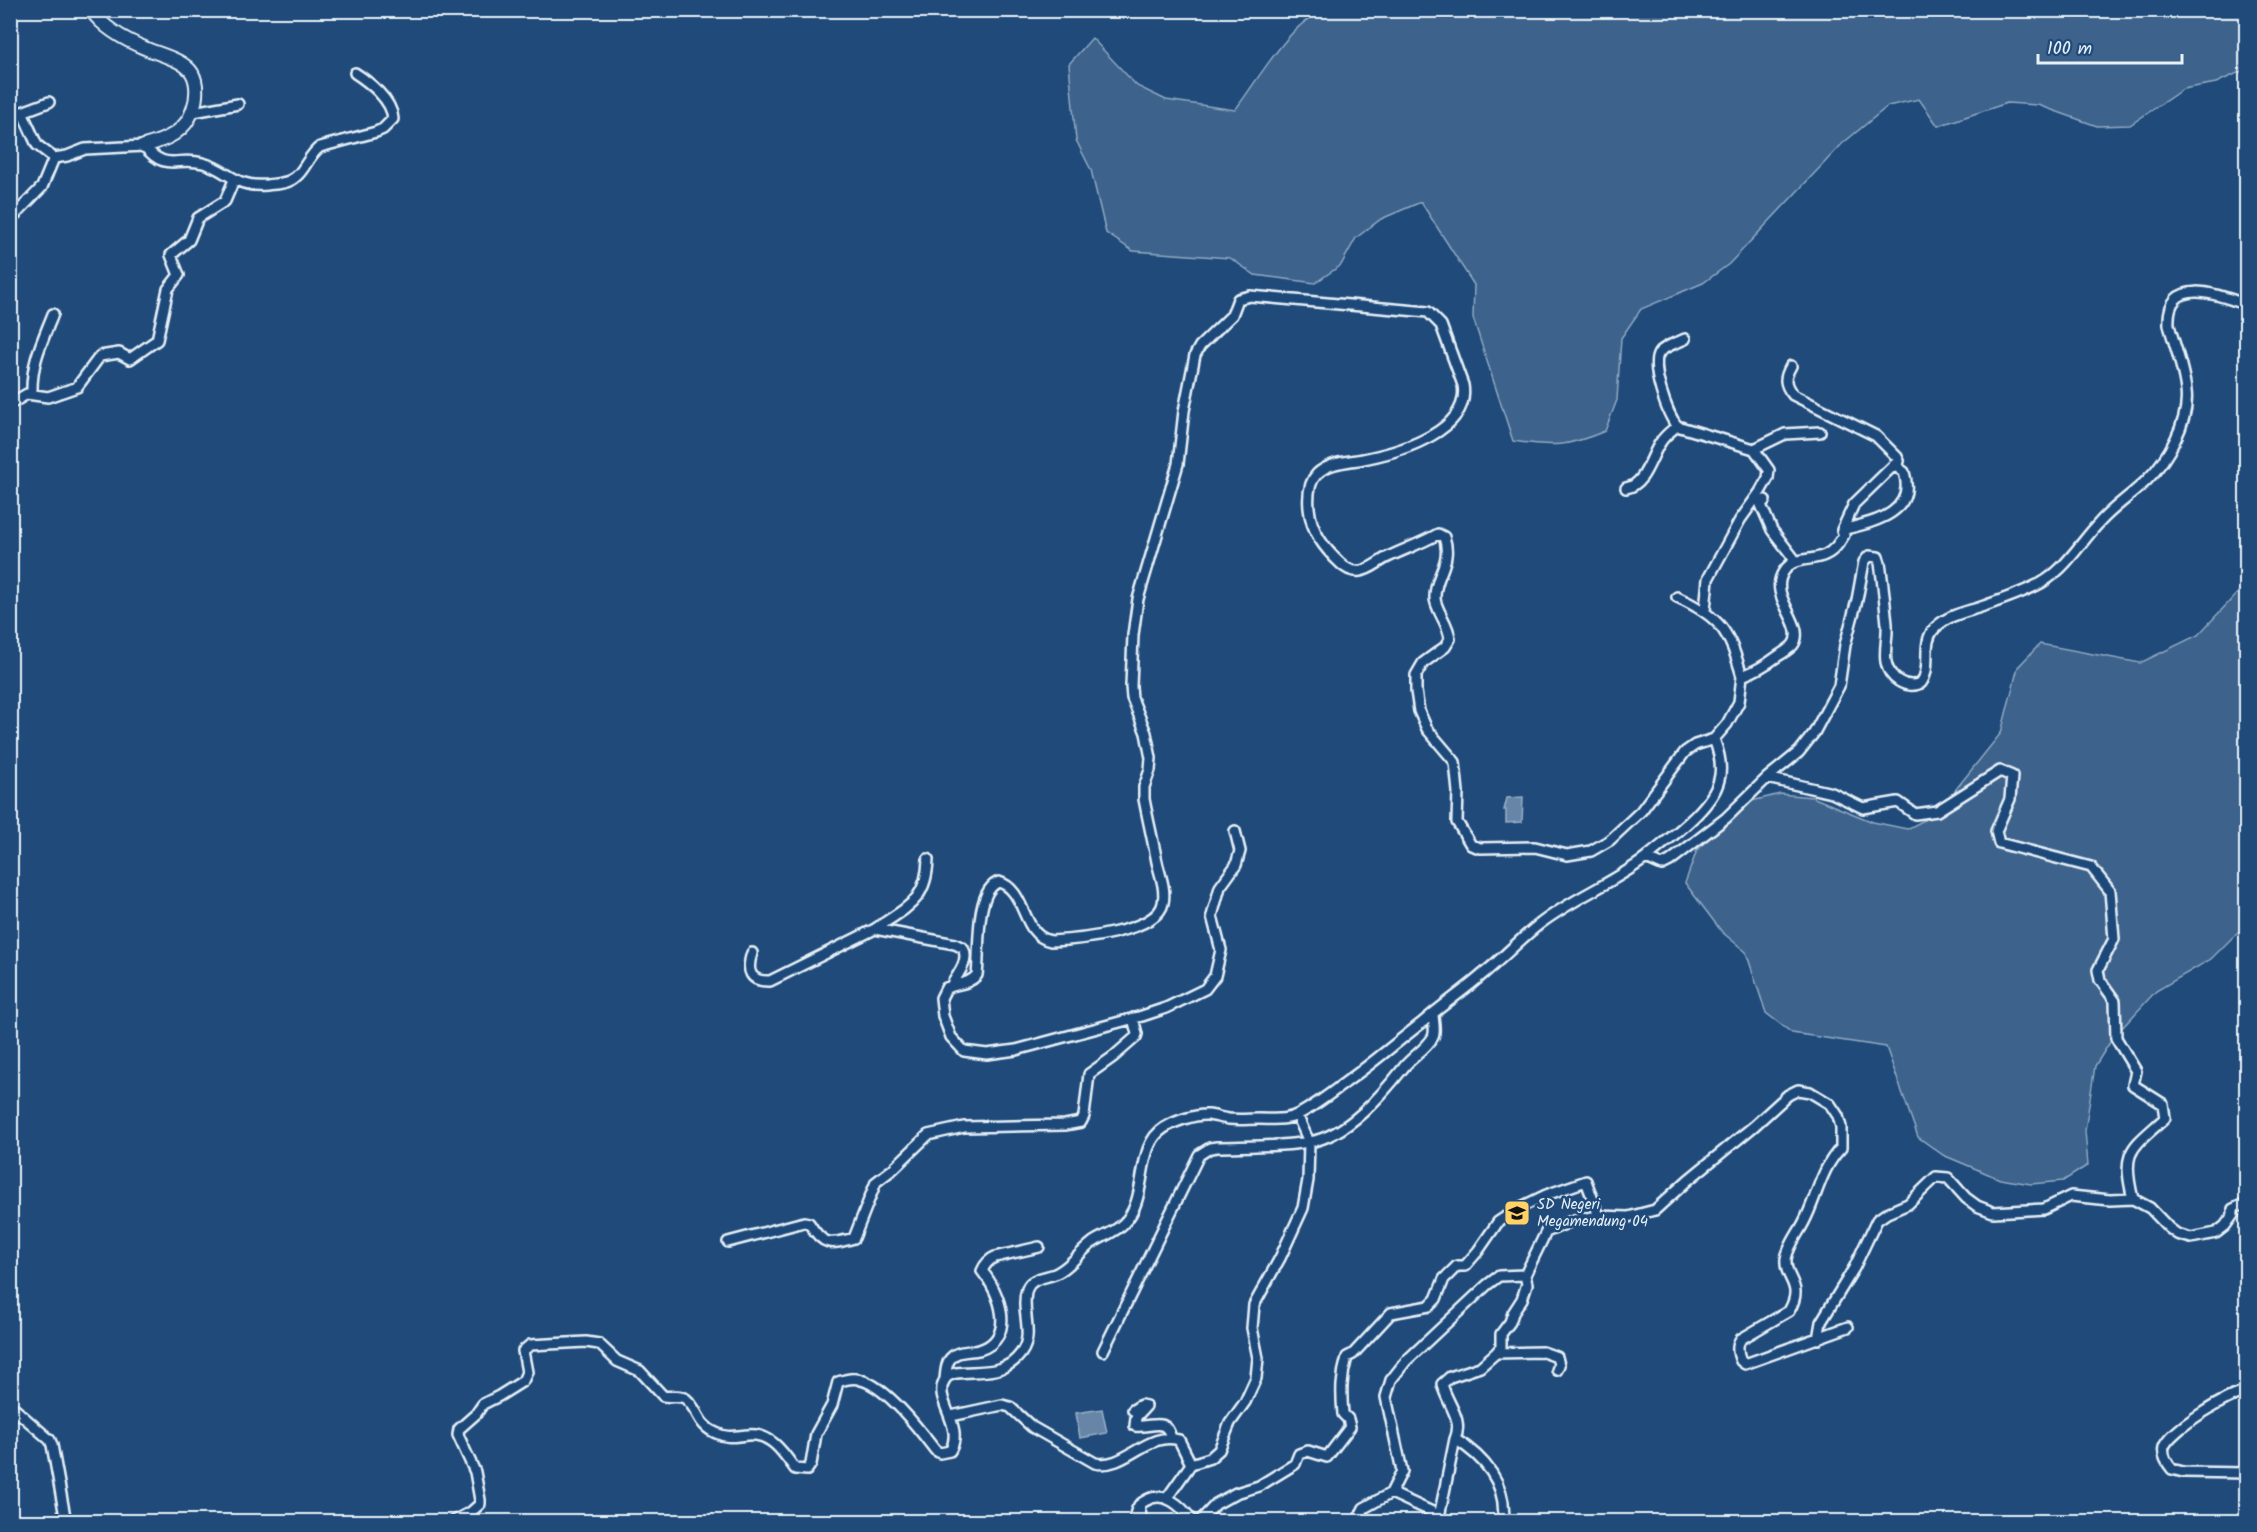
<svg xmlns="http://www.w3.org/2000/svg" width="2257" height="1532" font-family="Kalam,sans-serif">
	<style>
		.green { fill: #3c628c; stroke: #92aac2; stroke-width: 1.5 }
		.water { fill: #6685a7; stroke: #9ab0c7; stroke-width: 1.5 }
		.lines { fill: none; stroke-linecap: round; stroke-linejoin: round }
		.street-casing { stroke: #e8f1f8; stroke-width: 14 }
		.secondary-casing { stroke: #e8f1f8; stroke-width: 16 }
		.street { stroke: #1f4a7a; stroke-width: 9 }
		.secondary { stroke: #1f4a7a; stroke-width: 12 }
		.labels { text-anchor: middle; stroke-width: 5; stroke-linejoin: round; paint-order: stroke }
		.poi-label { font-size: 15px; fill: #e8f1f8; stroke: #1f4a7a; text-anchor: start }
	</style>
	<rect width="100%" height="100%" fill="#1f4a7a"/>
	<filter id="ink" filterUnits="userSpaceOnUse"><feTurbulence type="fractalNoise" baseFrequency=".0167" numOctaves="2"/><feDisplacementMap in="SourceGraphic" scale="12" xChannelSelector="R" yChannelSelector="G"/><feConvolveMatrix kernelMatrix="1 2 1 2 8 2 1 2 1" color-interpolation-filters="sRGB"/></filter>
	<g filter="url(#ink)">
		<!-- green -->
		<path class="green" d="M1325,11H2246V71L2244,70L2216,83L2183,89L2130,125L2097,126L2038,105L2007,103L1938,126L1919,99L1888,106L1842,144L1729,264L1703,283L1641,309L1621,338L1617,400L1605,431C1567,447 1553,447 1513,441L1473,318L1474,285L1421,202L1381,219L1356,238L1341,265L1315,283L1255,275L1230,258L1133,251L1106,233L1091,170L1076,140L1069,64L1092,38L1137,86L1166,100L1235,110C1257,82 1291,19 1325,11Z
			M2246,584V924L2211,959L2156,991L2112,1039L2095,1066L2085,1131L2088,1165L2063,1181L2031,1184L2000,1179L1943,1155L1918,1137L1886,1047L1792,1033L1766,1013L1746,952L1722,932L1685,883L1697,850L1744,803L1780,794L1812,797L1873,822L1907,829L1936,814L2001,733L2018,667L2040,644L2140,663L2198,635Z"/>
		<!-- water -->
		<path class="water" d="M1523,797L1522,822L1506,823V810H1504L1507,798Z
			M1102,1409L1107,1433L1080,1438L1076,1413Z"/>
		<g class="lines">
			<defs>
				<path id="street" d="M22,112L49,102
					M193,112L238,104
					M10,118L22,112L37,145L54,158
					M10,220L42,187L54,158L67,156L85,149L144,146C167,173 175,156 203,163C229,170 234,188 267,185C274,184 282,184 289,181C304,175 307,156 320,147L376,132L383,129L393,119C392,100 369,82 355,73
					M1685,339C1677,343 1664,346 1659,353C1650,366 1667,414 1677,426L1754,449L1769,470L1768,478L1760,492L1740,520L1708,579L1705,610
					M32,394C31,363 42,342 53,314
					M10,404L27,394L48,397L77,387L100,356L119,353L130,359L157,340L168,289L179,275L171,255L189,240L198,218L225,201L234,180
					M1754,449L1785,434L1820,432
					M1626,488C1645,485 1650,458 1660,443C1664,436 1671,431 1677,426
					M1765,500L1761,505L1772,530L1795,560
					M1842,530L1854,504L1894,465
					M1677,597C1721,617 1729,631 1742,676
					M1714,739L1727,724L1739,702L1742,676C1756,671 1766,665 1778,656C1783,653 1789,649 1793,645C1808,624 1766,597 1784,571C1794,556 1810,562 1825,555C1834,551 1839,543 1844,535L1842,530C1873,522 1917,514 1904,472L1894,465L1899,461L1897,457L1876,436L1793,395C1784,384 1784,378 1791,366
					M1767,778L1832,793L1863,808L1898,802L1915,814L1937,811L2000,771L2012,776L2010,799L1996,831L1999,843L2091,867L2110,891L2114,939L2098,970L2100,980L2115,1001L2116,1038L2136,1071L2133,1085L2163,1104L2165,1118C2131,1149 2121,1150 2133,1199
					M1235,831L1240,851L1236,865L1220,887L1212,916L1221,950L1215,976L1205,989L1166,1008L1142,1016L1016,1050L987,1054L964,1051L951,1037L943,1016L941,998L946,988C958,983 968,985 977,975C980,953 974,890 999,882C1027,890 1021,936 1051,941C1076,940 1158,932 1163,903C1166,889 1160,875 1157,862C1153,841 1148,820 1144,799V787L1150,770L1151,758L1146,733L1132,698L1131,686L1133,635L1138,599L1178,464L1184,411L1195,355L1200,346L1232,315L1238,299L1250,296L1428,312L1441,325L1463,385C1471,430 1402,451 1368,458C1351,462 1330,461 1317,474C1308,483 1308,497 1309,508C1311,531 1324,548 1340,563C1345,568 1352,572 1360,571C1370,570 1379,561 1388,557C1405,549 1422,543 1438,534L1444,537C1453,563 1434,576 1435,598C1435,609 1449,624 1450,639L1445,647L1423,663L1416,675V691L1419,711L1427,729L1455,762L1458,792L1457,822L1471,845L1480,848L1535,847L1567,855L1591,851L1610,840L1641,811L1685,752L1695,745L1714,739C1719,752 1723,766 1719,780C1712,809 1668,839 1646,858
					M928,859C927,901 907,907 875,929L955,944L963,948C970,961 957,975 951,986
					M752,953C746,971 750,982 770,981L875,929
					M728,1242L804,1222L809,1223C823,1246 830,1245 854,1238L876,1182L893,1169L928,1135L964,1127L1065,1125L1081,1122L1084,1116L1089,1074L1113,1057L1136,1037L1137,1034L1133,1018
					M1818,1339L1821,1322L1854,1268L1877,1220L1887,1213L1908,1204L1936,1177L1948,1178L1966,1198L1977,1206L1993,1212L2044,1209L2071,1196L2110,1200L2133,1199L2150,1208L2169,1228L2177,1234L2191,1238L2216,1233L2225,1226L2233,1215V1209L2246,1203
					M1103,1351L1199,1155L1210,1148L1217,1147C1247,1146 1279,1147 1309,1142C1347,1136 1382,1095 1404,1067C1412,1057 1427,1048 1433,1037C1436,1031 1433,1021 1433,1014
					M1496,1353L1501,1347V1334L1510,1322L1513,1313L1522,1299L1527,1284L1525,1275L1546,1232L1574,1220L1599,1216L1628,1217L1655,1210L1688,1180L1754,1126L1788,1095L1798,1090L1810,1092L1830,1104L1838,1116L1841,1127V1148C1821,1168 1817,1197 1804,1222C1798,1234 1788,1246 1786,1259C1784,1280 1805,1284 1789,1311L1741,1339C1736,1345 1738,1354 1741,1361L1745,1364L1848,1327
					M945,1379C946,1371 946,1362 952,1357C958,1350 971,1352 979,1350C1017,1339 1000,1292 982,1271C985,1264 988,1260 995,1257L1039,1247
					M2246,1392C2230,1393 2170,1430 2164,1447C2162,1455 2167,1463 2172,1469L2183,1472L2246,1473
					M10,1405L50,1440L52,1445L66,1522
					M1133,1410L1141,1405L1146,1406L1136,1417L1135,1426C1152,1428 1166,1416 1171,1438
					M951,1416L1002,1405L1010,1407L1032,1427L1095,1463C1125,1470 1148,1430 1179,1440L1191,1464L1167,1498
					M1455,1439C1484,1457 1508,1484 1503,1522
					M1191,1464L1210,1458L1219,1450L1230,1423L1245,1402L1256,1378L1258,1358L1252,1328L1254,1305L1280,1258L1303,1208L1308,1180L1309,1142L1297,1115
					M1391,1493L1439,1515
					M1139,1505L1142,1522
					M452,1522L471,1512L480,1504V1500L475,1472L458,1435L459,1429L476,1414L483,1404L499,1396L523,1381L527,1372L523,1351L530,1345L586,1342L599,1344L617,1361L640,1371L663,1396C670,1398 680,1394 686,1399C699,1410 697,1425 716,1433C728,1439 736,1436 748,1435C771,1433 783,1452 795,1469L807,1470L811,1464L816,1434L832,1405L838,1382C846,1379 854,1377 861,1380C887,1387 919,1429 935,1450L940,1453L950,1451C966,1425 930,1398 946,1378C957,1365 996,1381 1017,1358C1038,1337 1019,1312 1027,1289C1031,1277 1047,1278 1057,1273C1071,1266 1080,1252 1092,1243C1102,1236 1114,1233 1123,1224C1150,1199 1134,1147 1164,1128C1175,1121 1196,1114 1208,1115C1215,1116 1222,1118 1229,1119C1239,1120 1249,1119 1259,1119C1274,1119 1286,1121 1299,1114C1316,1105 1331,1093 1346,1082C1373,1063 1397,1042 1423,1022C1442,1005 1464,991 1483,974C1503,958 1521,938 1541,923C1574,898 1613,883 1646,858L1662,865L1670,861L1726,818L1767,778L1799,752L1814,733L1839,686L1845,645L1857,600L1864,562L1869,556L1878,557L1880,563C1883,583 1885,604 1887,624C1888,636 1884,650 1886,662C1889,678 1905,690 1921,683C1933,667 1920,643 1935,628C1949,614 1967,612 1984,606C2001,600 2019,594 2035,586C2063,574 2079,544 2099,523C2113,507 2132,495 2147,480C2167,460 2190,421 2186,391C2184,369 2175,347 2169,325C2166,275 2218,294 2246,305
					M1135,1522C1134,1513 1137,1505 1145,1501C1164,1489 1182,1506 1193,1522
					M1199,1522L1216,1504L1236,1493L1259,1486L1295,1464L1299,1454L1308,1451L1327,1457L1350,1427L1348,1419L1343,1414C1341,1393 1341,1377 1347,1357L1353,1354L1391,1313L1429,1306L1436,1299L1444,1279L1457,1266H1465L1478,1251L1498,1222L1519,1208L1546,1195L1586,1181L1599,1216
					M1357,1522L1364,1508L1391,1493L1402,1471L1386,1397L1391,1380L1406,1361L1487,1285L1499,1276L1525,1275
					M1438,1522L1455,1439C1464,1419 1447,1404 1442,1384L1450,1377L1480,1367L1496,1353L1543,1352L1557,1357L1559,1365L1557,1370"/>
				<path id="secondary" d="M91,10C104,29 127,41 147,49C161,55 184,60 192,73C198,83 197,99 193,109C186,132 166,140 144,146"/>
			</defs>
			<!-- street casing -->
			<use href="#street" class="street-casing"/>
			<!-- secondary casing -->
			<use href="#secondary" class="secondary-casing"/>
			<!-- street -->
			<use href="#street" class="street"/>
			<!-- secondary -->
			<use href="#secondary" class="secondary"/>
		</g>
	</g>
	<!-- icons -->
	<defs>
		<symbol id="school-square" viewBox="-11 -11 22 22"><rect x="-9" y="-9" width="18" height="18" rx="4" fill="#ffd166" stroke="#1f4a7a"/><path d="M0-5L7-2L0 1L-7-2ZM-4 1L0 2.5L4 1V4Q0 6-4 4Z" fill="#111"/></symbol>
	</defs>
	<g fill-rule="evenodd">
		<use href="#school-square" x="1502" y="1198" width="30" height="30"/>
	</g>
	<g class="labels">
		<!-- poi labels -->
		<g class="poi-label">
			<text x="1537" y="1209">SD Negeri<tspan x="1537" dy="17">Megamendung 04</tspan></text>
		</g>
	</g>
	<!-- margin -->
	<rect width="2257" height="1532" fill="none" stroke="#1f4a7a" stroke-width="36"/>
	<rect x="18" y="18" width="2221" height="1496" fill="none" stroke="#e8f1f8" stroke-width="2" filter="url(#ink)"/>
	<!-- scale -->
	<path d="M2038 54v9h144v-9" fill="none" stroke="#e8f1f8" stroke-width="3"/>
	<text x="2047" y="54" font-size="18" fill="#e8f1f8" stroke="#1f4a7a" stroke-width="4.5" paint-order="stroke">100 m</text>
</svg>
